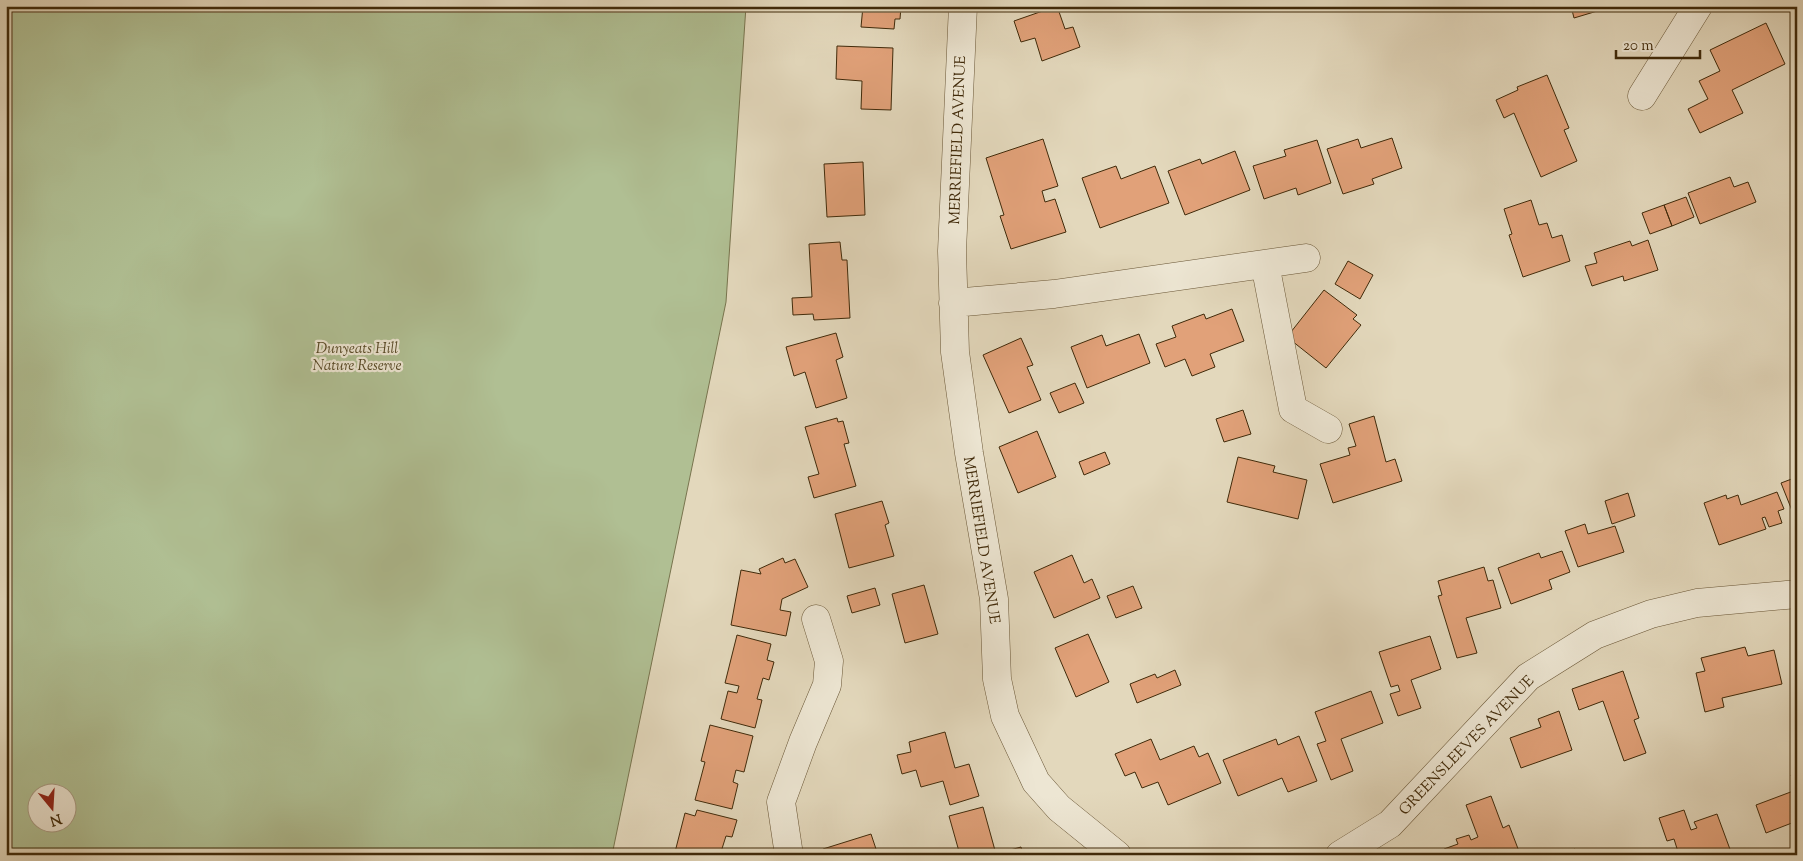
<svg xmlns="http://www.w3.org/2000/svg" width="1803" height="861" font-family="'Sorts Mill Goudy',serif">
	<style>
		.green { fill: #b0bf93; stroke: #78744e; fill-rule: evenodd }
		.building { fill: #e1a179; stroke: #402a0a }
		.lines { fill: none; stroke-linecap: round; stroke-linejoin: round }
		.minor-casing { stroke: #695636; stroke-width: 29 }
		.minor { stroke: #ede6d3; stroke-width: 28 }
		.labels { text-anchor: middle; stroke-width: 4.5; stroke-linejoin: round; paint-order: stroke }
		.street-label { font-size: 15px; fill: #402a0a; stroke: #ede6d3 }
		.park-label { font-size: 15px; font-style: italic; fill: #564825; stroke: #ede6d3 }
	</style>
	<rect width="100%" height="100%" fill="#e3d8bc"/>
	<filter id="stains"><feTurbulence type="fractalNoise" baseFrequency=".004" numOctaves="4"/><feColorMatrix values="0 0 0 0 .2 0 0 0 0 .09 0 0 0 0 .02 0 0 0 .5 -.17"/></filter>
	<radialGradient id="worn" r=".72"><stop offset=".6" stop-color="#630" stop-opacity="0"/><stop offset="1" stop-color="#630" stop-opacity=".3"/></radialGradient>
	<!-- green -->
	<path class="green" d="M6,6H746L726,302L612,855H6ZM38,794H68V824H38Z"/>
	<!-- building -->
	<path class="building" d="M863,6H901L900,19H895L894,29L861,27Z
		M1057,6L1065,29L1073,27L1080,47L1042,61L1035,38L1021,42L1014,21Z
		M1571,6H1614L1574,18Z
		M1766,23L1785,64L1732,90L1743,113L1700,133L1688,109L1708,99L1699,81L1720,71L1710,50Z
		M837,46L893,48L891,110L861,109L862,81L836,79Z
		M1547,75L1569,128L1564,130L1577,161L1541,177L1514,113L1504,118L1496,100L1518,90L1517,87Z
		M1392,138L1402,168L1372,179L1374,184L1343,194L1327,149L1358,139L1361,148Z
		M1043,139L1058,186L1042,191L1045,202L1055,199L1066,232L1011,249L1000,216L1004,215L986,158Z
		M1317,140L1331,183L1298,195L1296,188L1264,199L1253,166L1286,156L1284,150Z
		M1235,151L1250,190L1185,215L1168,171L1200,159L1202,164Z
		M863,162L865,215L827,217L824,164Z
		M1116,166L1121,179L1155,166L1169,203L1100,228L1082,178Z
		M1730,177L1734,187L1748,182L1756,202L1700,224L1688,193Z
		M1686,197L1694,217L1672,226L1664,205Z
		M1531,200L1539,225L1547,223L1552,238L1562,235L1570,261L1523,277L1509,235L1512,234L1504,209Z
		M1664,205L1672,226L1650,234L1642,213Z
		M1648,240L1658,270L1624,281L1623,276L1592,286L1585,266L1597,263L1594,253L1630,241L1632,246Z
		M840,242L842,260H847L850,318L814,320L813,314L793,315L792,298L812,297L809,244Z
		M1348,261L1373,275L1360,299L1335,284Z
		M1324,290L1357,315L1353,319L1361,325L1326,368L1287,337Z
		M1232,309L1244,341L1210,354L1215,367L1192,376L1185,359L1165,367L1156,344L1176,337L1172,326L1204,314L1206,319Z
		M836,333L843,357L836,360L847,398L816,408L805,372L794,376L786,347Z
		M1139,334L1150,363L1087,388L1071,347L1102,335L1106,346Z
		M1021,338L1033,365L1027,367L1041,400L1009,413L983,355Z
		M1075,383L1084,403L1059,413L1050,393Z
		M1243,410L1251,434L1224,442L1216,419Z
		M1374,416L1386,462L1395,459L1402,481L1333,503L1320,464L1350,455L1348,448L1356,446L1349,424Z
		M837,418L838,422L843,421L849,443L844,444L856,486L814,498L808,477L819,474L805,427Z
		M1037,431L1056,477L1018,493L999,447Z
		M1105,452L1110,464L1084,475L1079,462Z
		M1238,457L1275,466L1273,472L1307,480L1298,519L1227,502Z
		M1797,477V511L1793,513L1781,483Z
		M1777,492L1784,509L1778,511L1782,523L1769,527L1765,517L1762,518L1766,529L1719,545L1704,503L1726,495L1727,499L1738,495L1741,505Z
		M1628,493L1635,516L1612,524L1605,501Z
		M882,501L889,523L885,525L894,556L849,568L835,514Z
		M1585,524L1588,534L1615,526L1624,552L1578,567L1565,531Z
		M1562,551L1570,572L1549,580L1552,589L1511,604L1498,568L1539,553L1541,558Z
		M1072,555L1084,583L1092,579L1100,598L1054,618L1034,572Z
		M783,558L785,563L795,559L808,587L782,599L780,610L791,612L786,636L731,625L741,570L761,574L759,569Z
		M1484,567L1488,581L1493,580L1501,608L1466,618L1477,653L1457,658L1438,596L1442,595L1438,581Z
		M924,585L938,634L905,643L892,594Z
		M1133,586L1142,608L1116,618L1107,596Z
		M875,588L880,605L852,613L847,596Z
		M1088,634L1109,682L1076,697L1055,648Z
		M737,635L771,644L767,660L774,662L769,680L763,678L757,699L762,700L755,728L721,719L728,691L737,693L739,686L725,683Z
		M1430,636L1441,669L1411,680L1421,708L1398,716L1390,694L1400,691L1398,685L1391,687L1379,652Z
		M1745,647L1748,656L1774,650L1782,684L1722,698L1724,707L1705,712L1696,673L1705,671L1701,658Z
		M1175,670L1181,685L1137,703L1130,684L1155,674L1157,678Z
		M1623,671L1639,718L1634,720L1646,753L1624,761L1603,701L1579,710L1572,689Z
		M1371,691L1383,723L1341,739L1353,771L1331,780L1317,744L1326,741L1315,712Z
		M1559,711L1572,750L1521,768L1510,738L1541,727L1538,719Z
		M710,725L753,736L744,772L736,770L733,782L738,784L732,809L695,800L705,762L701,761Z
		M945,732L955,768L969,764L979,796L950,805L943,781L921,787L916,770L902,774L897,755L911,752L909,742Z
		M1299,736L1317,781L1288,792L1282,778L1238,796L1223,760L1276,739L1278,745Z
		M1151,739L1160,760L1194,746L1199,757L1208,753L1221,783L1168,805L1158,782L1142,788L1135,772L1125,776L1115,754Z
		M1797,772V821L1766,833L1756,805L1796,790L1791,775Z
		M1491,796L1503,828L1509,825L1520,854L1446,855L1444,849L1458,844L1456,839L1469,835L1471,840L1478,837L1466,805Z
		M983,807L996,854L1021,847L1023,855H960L949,816Z
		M697,810L737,820L732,837L726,836L720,855H685L675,852L685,813L695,816Z
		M1684,810L1691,830L1697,828L1694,822L1717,814L1731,852L1722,855H1679L1674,839L1667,841L1659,818Z
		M871,834L878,855H825L823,849Z
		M1575,849L1577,855H1559Z"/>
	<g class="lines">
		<defs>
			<path id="minor" d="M963,6L952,251L955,352L969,453L994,599L997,679L1005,716L1036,782L1059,808L1117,855
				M1642,96L1698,6
				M1265,264L1293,409L1328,429
				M953,303L1054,294L1306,258
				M789,855L781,802L803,742L827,685L829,661L816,619
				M1340,855L1390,824L1528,677L1595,635L1651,614L1697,603L1797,594"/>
		</defs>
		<!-- minor casing -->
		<use href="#minor" class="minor-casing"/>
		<!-- minor -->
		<use href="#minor" class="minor"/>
	</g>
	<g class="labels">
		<!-- street labels -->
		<g class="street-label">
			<text transform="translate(957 140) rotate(-88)" y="5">MERRIEFIELD AVENUE</text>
			<text transform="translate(982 540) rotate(81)" y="5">MERRIEFIELD AVENUE</text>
			<text transform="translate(1466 745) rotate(-46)" y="5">GREENSLEEVES AVENUE</text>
		</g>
		<!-- park labels -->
		<g class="park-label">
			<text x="357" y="353">Dunyeats Hill<tspan x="357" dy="17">Nature Reserve</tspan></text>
		</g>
	</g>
	<!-- margin -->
	<rect width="1803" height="861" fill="none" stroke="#e3d8bc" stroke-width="25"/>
	<rect x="8" y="8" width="1788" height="846" fill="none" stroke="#402a0a" stroke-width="2.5"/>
	<rect x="12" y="12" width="1778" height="836" fill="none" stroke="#402a0a"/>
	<!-- north arrow -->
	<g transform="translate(52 808) rotate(162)"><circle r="24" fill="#ede6d3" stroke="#a89b83"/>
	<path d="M0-4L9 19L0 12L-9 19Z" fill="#8f2418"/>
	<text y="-8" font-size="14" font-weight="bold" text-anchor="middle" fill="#402a0a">N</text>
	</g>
	<!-- scale -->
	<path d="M1616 50v8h84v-8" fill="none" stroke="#402a0a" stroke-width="2.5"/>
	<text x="1623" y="50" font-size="15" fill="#402a0a" stroke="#ede6d3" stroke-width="4" paint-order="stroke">20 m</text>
	<rect width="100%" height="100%" filter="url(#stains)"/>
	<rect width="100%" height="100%" fill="url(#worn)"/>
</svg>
